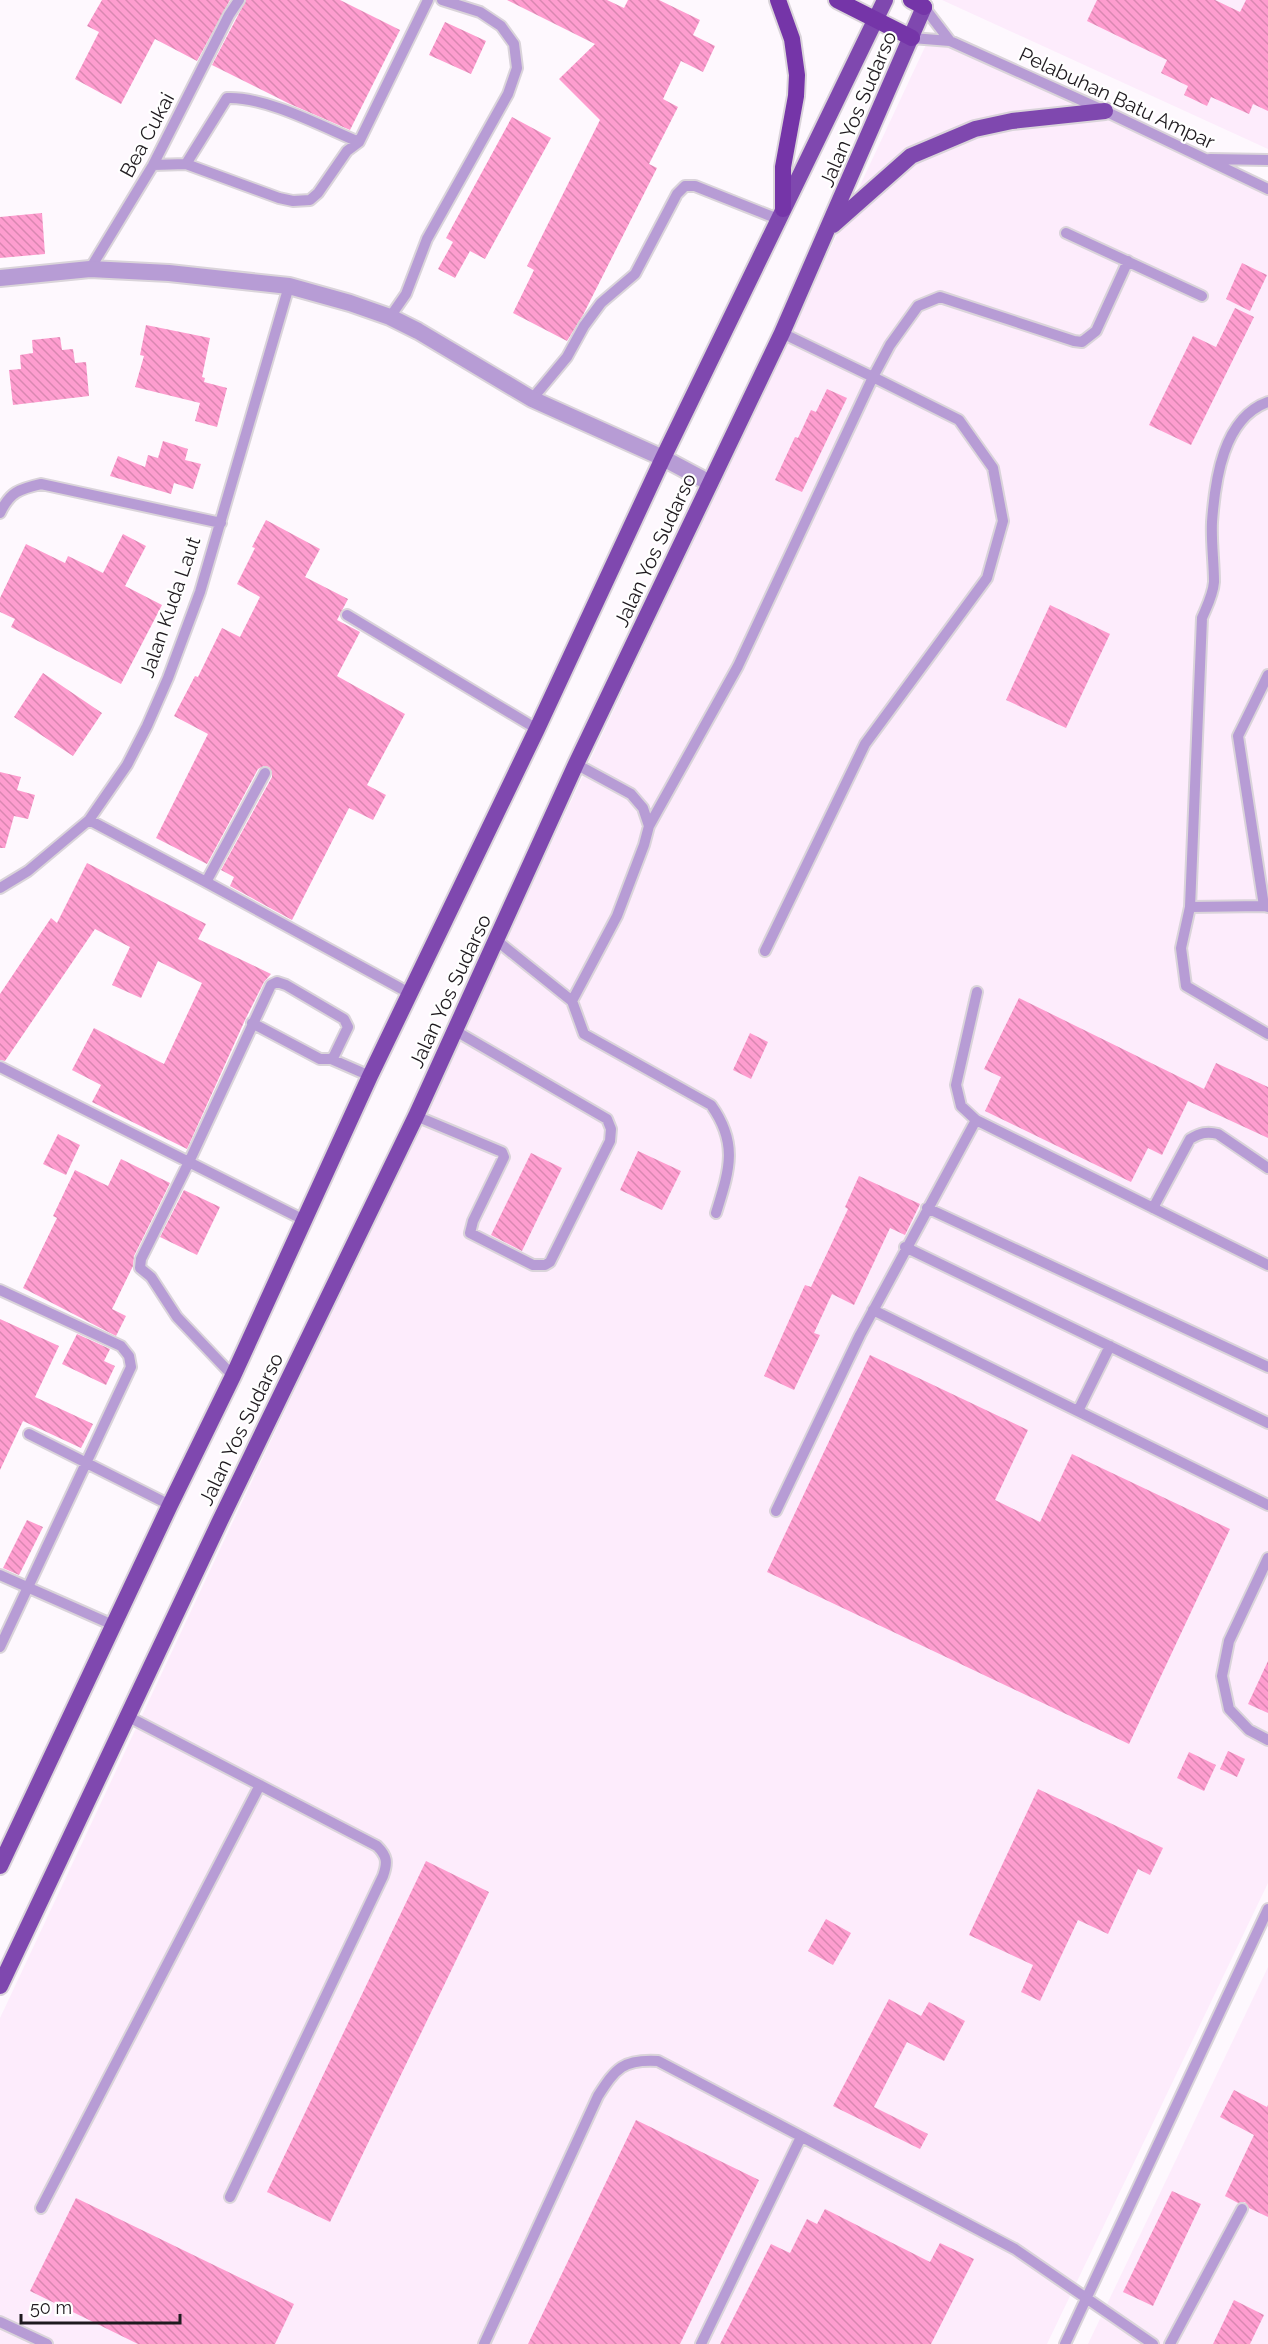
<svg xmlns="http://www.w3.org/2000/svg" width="1268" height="2344" font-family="Raleway,sans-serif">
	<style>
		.built { fill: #fdecfc }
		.building { fill: url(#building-back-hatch) }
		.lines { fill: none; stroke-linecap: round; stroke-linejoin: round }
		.service-casing { stroke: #dad4da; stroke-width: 14 }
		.minor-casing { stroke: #dad4da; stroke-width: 20 }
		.primary-casing { stroke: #dad4da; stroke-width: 20 }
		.trunk-casing { stroke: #dad4da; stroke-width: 20 }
		.service { stroke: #b79cd5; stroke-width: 10 }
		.minor { stroke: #b79cd5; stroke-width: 16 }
		.primary { stroke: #7f48af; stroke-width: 16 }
		.trunk { stroke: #7535a8; stroke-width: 16 }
		.labels { text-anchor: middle; stroke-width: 4.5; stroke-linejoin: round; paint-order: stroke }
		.street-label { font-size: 20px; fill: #1f1a1f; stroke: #fff }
	</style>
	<defs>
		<pattern id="building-back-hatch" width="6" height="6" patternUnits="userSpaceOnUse" patternTransform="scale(1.5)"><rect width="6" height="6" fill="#fe9dcf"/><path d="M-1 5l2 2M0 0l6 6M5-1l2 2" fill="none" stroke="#d987b1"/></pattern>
	</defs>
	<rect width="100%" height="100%" fill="#fef8fe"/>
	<!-- built -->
	<path class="built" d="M942,0H1268V149Z
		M932,32L1268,186V1883L1047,2344H0V2018Z
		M1268,1967V2344H1088Z"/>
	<!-- building -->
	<path class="building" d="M102,0H230L197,61L155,39L121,104L75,79L99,32L87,26Z
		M246,0H340L400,30L350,130L290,104L212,65Z
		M507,0H607L624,8L628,0H659L700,20L693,35L715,46L703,72L681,61L663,99L678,107L649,164L657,168L583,315L567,341L513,313L534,270L527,266L600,120L559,79L595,44Z
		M1097,0H1215L1240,12L1246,0H1268V111L1253,104L1249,114L1211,97L1207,106L1184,95L1188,86L1161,73L1167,60L1087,21Z
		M445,22L486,41L471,74L429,55Z
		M512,117L551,138L485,259L470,251L455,278L438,269L453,242L446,238Z
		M42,213L45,254L0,258V217Z
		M1242,263L1267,275L1250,311L1226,299Z
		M1235,308L1254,317L1191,445L1149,425L1193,336L1216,347Z
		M146,325L210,338L202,377L205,378L204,382L227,388L217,427L195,421L200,403L135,387L144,356L140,355Z
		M60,337L62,350L73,349L75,363L86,362L89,396L13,405L9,370L21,369L20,355L33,353L32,340Z
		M827,389L847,398L802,492L775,480L795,437L798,438L811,410L816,412Z
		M163,441L188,449L185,460L201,464L193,489L174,483L171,494L110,476L118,456L145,467L148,455L158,458Z
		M266,520L320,549L305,577L348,599L337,620L360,632L337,676L405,714L367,785L386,795L373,820L349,808L292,920L230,886L234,877L221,870L272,777V772L269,767L264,766L258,769L207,864L156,838L208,734L174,716L195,676L198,677L222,628L240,637L260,597L237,584L255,548L252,547Z
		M123,534L146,546L125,586L162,605L121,684L11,627L15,619L0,612V598L26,544L65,563L68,556L103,573Z
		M1050,605L1110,634L1066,728L1006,700Z
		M43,673L102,713L73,756L14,717Z
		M0,772L21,777L17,790L35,795L28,819L14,816L5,848H0Z
		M87,863L206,924L198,939L271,974L264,982L245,1020L187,1149L92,1102L101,1085L72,1070L94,1028L164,1064L202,983L158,961L141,998L112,985L130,947L95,929L5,1061L0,1060V994L51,918L57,923Z
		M1019,998L1204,1089L1216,1063L1268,1087V1138L1188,1101L1162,1155L1148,1148L1131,1182L985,1111L1001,1077L984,1069Z
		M750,1033L768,1042L751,1079L733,1070Z
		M58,1134L80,1145L66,1175L43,1164Z
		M638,1151L681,1171L662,1210L620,1190Z
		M531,1153L562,1168L522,1251L491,1235Z
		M121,1159L170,1183L134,1256L133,1266L112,1309L126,1316L116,1336L23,1288L57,1218L53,1216L75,1170L108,1186Z
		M859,1176L920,1204L905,1235L890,1228L854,1305L832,1294L814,1333L820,1335L794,1390L764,1376L805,1285L811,1287L848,1209L845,1207Z
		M184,1190L220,1207L197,1255L160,1237Z
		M0,1319L59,1346L35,1397L93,1424L81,1448L23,1421L0,1470Z
		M77,1334L110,1349L104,1361L115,1366L106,1385L62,1364Z
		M870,1355L1028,1430L995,1500L1040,1522L1072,1454L1230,1529L1129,1744L767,1572Z
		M27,1520L43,1527L19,1575L3,1568Z
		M1268,1661V1713L1248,1704Z
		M1228,1751L1245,1759L1237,1777L1220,1769Z
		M1189,1752L1216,1765L1204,1791L1177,1778Z
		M1038,1789L1163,1848L1150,1875L1138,1869L1108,1934L1078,1920L1040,2001L1021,1992L1033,1965L969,1935Z
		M426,1861L489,1892L330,2222L267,2192Z
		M826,1919L851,1933L833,1965L808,1951Z
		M889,1999L921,2016L929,2002L965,2021L944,2061L907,2042L874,2107L928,2134L920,2149L833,2106Z
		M1234,2090L1267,2107L1268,2105V2217L1249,2208L1245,2202L1238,2203L1225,2196L1254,2135L1220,2117Z
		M636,2120L759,2180L680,2344H528Z
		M1172,2191L1201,2204L1153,2306L1123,2292Z
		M76,2198L294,2304L275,2344H138L30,2291Z
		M825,2209L930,2262L940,2243L974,2259L931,2344H720L771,2244L790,2253L807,2219L817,2224Z
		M1234,2300L1264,2315L1250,2344H1213Z"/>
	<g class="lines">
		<defs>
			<path id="service" d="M924,3V7L950,41
				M912,38L950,41L1105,111L1268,189
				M1210,159L1268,160
				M186,164L227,98C265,96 323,127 359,142
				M153,165L186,164L279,198L293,201L310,200L318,193L347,151L359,142L428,0
				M1066,233L1202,296
				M90,269L153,165L229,15L239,0
				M390,317L406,294L427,239L508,94L517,68L514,44L501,26L480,12L442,0
				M782,333L873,377L890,345L918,306L940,297L1074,341L1082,342L1096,331L1128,261
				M532,399L567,357L584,326L601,303L635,274L677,194L685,186H695L778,219
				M1268,402C1223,418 1215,480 1212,522C1211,542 1214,562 1214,582C1213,595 1207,606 1202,618L1190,907L1181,948L1186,986L1268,1034
				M0,513C10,492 19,489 41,484L221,523
				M347,615L537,729
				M89,820L206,882L265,773
				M649,826L738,666L873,377L959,420L993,468L1003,521L987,578L865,744L765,951
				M206,882L411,994
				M0,888L28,871L89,820L127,765L147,726L168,678L200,592L289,286
				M1264,906L1238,736L1268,675
				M1190,907L1264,906L1268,907
				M496,940L572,1001L584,1034L711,1105C739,1144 729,1171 716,1213
				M977,992L956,1085L961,1106L976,1120L1268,1265
				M572,1001L617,916L644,845L649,826L643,808L631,794L576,764
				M331,1059L370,1076
				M0,1067L304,1220
				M416,1116L502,1152L504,1157L473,1221L470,1233L533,1265H545L550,1262L610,1141L611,1129L607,1119L454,1030
				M927,1208L1268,1367
				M1153,1208L1190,1139C1200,1133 1207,1131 1218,1134L1268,1168
				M905,1247L1268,1423
				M0,1290L121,1346L129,1356L131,1367L0,1647
				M873,1310L1268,1505
				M233,1376L177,1317L151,1277L140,1268L141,1259L189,1162L271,985L277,982L286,985L344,1019L348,1027L334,1056L331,1059H320L252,1023
				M1078,1411L1110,1346
				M29,1434L170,1505
				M776,1511L860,1335L976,1120
				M1268,1558L1229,1641L1222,1676L1229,1709L1249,1730L1268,1740
				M0,1575L113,1625
				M127,1716L377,1846C387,1856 388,1862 383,1876L230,2197
				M41,2208L260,1785
				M0,2322L47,2344
				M484,2344L598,2096C616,2068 623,2059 658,2061L1015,2249L1153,2344
				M701,2344L801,2137
				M1065,2344L1268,1909
				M1170,2344L1242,2209"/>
			<path id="minor" d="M0,278L90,269L169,273L289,286L350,303L390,317L418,331L532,399L663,458L710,483"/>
			<path id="primary" d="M833,225L911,156L975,129L1012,121L1105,111
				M0,1866L170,1505L233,1376L370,1076L537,729L663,458L885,0
				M0,1986L219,1523L416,1116L576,764L782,333L924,7"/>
			<path id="trunk" d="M778,0L792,39L797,75L796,96L783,167V209
				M837,0L912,38
				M911,0L924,7"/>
		</defs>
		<!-- service casing -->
		<use href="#service" class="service-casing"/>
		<!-- minor casing -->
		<use href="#minor" class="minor-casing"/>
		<!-- primary casing -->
		<use href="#primary" class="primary-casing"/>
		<!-- trunk casing -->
		<use href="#trunk" class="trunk-casing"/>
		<!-- service -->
		<use href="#service" class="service"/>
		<!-- minor -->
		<use href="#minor" class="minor"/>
		<!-- primary -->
		<use href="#primary" class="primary"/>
		<!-- trunk -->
		<use href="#trunk" class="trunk"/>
	</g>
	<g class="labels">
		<!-- street labels -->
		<g class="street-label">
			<text transform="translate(1117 98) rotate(25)" y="7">Pelabuhan Batu Ampar</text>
			<text transform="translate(858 109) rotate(-67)" y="7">Jalan Yos Sudarso</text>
			<text transform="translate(147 135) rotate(-62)" y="7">Bea Cukai</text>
			<text transform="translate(655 550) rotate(-65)" y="7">Jalan Yos Sudarso</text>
			<text transform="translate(170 607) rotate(-71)" y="7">Jalan Kuda Laut</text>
			<text transform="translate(450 991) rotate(-65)" y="7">Jalan Yos Sudarso</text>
			<text transform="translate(241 1429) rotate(-64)" y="7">Jalan Yos Sudarso</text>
		</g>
	</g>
	<!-- scale -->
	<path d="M21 2314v9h159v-9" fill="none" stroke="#1f1a1f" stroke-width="3"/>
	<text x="30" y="2314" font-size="18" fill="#1f1a1f" stroke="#ffffff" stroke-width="4.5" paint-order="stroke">50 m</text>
</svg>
